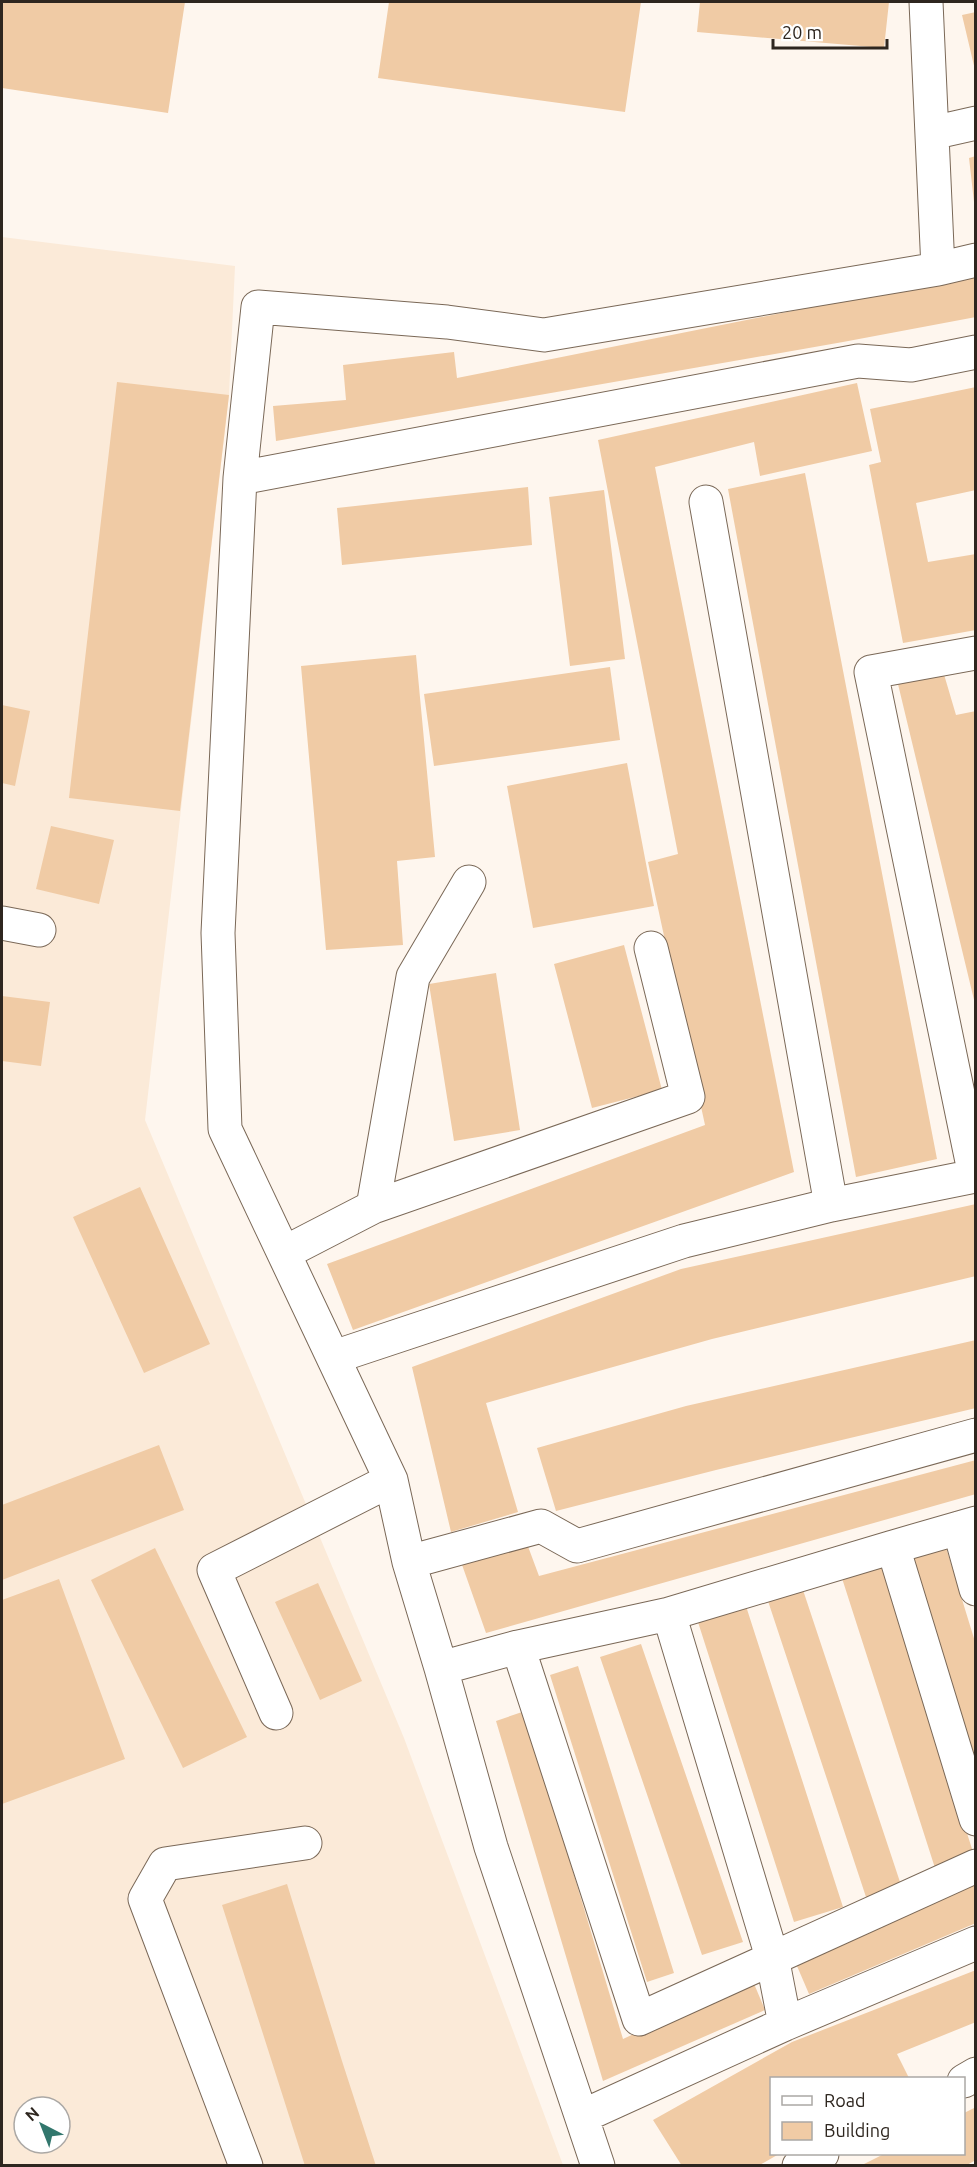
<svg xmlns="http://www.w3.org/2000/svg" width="977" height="2167" font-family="Ubuntu,sans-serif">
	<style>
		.commercial { fill: #fbead8; fill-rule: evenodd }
		.building { fill: #f0cba5 }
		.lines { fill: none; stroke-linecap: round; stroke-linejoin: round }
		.minor-casing { stroke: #7a6857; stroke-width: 35 }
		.minor { stroke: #fff; stroke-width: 33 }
	</style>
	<rect width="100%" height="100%" fill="#fef6ee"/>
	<!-- commercial -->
	<path class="commercial" d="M2,237L235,266L229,395L145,1120L404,1738L563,2165L2,2166ZM24,2107H60V2143H24Z"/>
	<!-- building -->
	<path class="building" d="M2,2H185L168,113L2,88Z
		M389,2H641L625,112L378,78Z
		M700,2H889L884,48L697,32Z
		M976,12V70H975L962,15Z
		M976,156V202H974L969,158Z
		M976,274V317L843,342L276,441L273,406L346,400L343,365L454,352L457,378Z
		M117,382L229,395L180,811L69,798Z
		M857,383L872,451L760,476L754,442L655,467L794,1172L353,1330L327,1264L705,1125L648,862L678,854L598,440Z
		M976,387V490L916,503L928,562L976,554V630L903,643L869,465L881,462L870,409Z
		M805,473L937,1159L856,1177L728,489Z
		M528,487L532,545L342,565L337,508Z
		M604,490L625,659L570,666L549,497Z
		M416,655L435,857L397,861L403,945L326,950L301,666Z
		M610,667L620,740L434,766L424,694Z
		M943,671L956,715L976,711L975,1004L897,680Z
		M2,705L30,711L15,786L2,783Z
		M627,763L654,906L533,928L507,786Z
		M51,826L114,840L99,904L36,889Z
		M624,945L662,1090L592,1108L554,964Z
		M496,973L520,1130L454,1141L429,984Z
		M2,996L50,1002L41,1066L2,1061Z
		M140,1187L210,1344L144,1373L73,1217Z
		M976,1204V1276L712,1339L486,1403L518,1512L451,1532L412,1367L681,1269Z
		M976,1340V1408L716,1470L556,1511L537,1448L686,1406Z
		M159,1445L184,1510L2,1580V1505Z
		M976,1460V1494L486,1633L460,1559L526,1541L539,1576Z
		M945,1544L976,1645V1765L911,1555Z
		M155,1548L247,1737L183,1768L91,1580Z
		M879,1560L974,1855L935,1868L840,1572Z
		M59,1579L125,1759L2,1804V1600Z
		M318,1583L362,1681L320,1700L275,1602Z
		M802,1587L902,1888L867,1900L767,1598Z
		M745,1603L843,1907L794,1922L697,1619Z
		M641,1644L743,1942L702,1955L600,1657Z
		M578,1666L674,1973L647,1982L550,1675Z
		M525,1711L623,2039L752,1979L765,2010L603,2081L496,1721Z
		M976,1880V1923L809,1994L794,1959Z
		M287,1884L342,2061L376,2166H305L222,1905Z
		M976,1970V2022L897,2054L909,2078H772V2154H779L758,2166H682L653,2120L792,2042Z
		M976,2107V2160L965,2166H860L884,2154H964V2113Z"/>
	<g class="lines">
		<defs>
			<path id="minor" d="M926,2L938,269L976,260
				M932,133L976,123
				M240,478L858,361L911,365L976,352
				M706,502L831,1205
				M2,923L39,930
				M373,1207L688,1097L651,948
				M284,1253L373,1207L413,977L469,882
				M334,1357L684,1241L831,1205L975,1176L871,672L976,653
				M976,1523L893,1547L976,1819
				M959,1528L976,1589
				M409,1562L541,1526L577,1546L976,1435
				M669,1614L893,1547
				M518,1647L639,2019L976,1866
				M441,1668L518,1647L669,1614L772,1957L785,2024
				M276,1713L214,1570L391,1480
				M964,2081L976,2074
				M583,2116L785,2024L976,1943
				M246,2166L145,1899L165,1864L305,1843
				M598,2166L491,1847L441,1668L409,1562L391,1480L225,1129L218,933L240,478L258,307L447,322L544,335L938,269
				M799,2166L822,2154"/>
		</defs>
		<!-- minor casing -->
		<use href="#minor" class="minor-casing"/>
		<!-- minor -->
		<use href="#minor" class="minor"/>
	</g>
	<!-- border -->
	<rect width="977" height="2167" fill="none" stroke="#2e261f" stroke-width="6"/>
	<!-- legend -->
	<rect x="770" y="2077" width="195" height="78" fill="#ffffff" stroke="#aba8a5" stroke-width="1.5"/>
	<rect x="782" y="2096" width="30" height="9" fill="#ffffff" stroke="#aba8a5" stroke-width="1.5"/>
	<text x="824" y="2107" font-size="18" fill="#2e261f">Road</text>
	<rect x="782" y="2122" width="30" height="18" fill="#f0cba5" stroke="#aba8a5" stroke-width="1.5"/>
	<text x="824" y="2137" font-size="18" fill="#2e261f">Building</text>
	<!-- north arrow -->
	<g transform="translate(42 2125) rotate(318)"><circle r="28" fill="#ffffff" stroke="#aba8a5" stroke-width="1.5"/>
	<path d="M0-4.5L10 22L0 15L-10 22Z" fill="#32776d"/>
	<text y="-9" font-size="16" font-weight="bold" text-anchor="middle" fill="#2e261f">N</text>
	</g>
	<!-- scale -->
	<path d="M773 39v9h114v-9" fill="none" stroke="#2e261f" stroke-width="3"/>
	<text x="782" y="39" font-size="18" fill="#2e261f" stroke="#ffffff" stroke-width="4.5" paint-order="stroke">20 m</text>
</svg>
